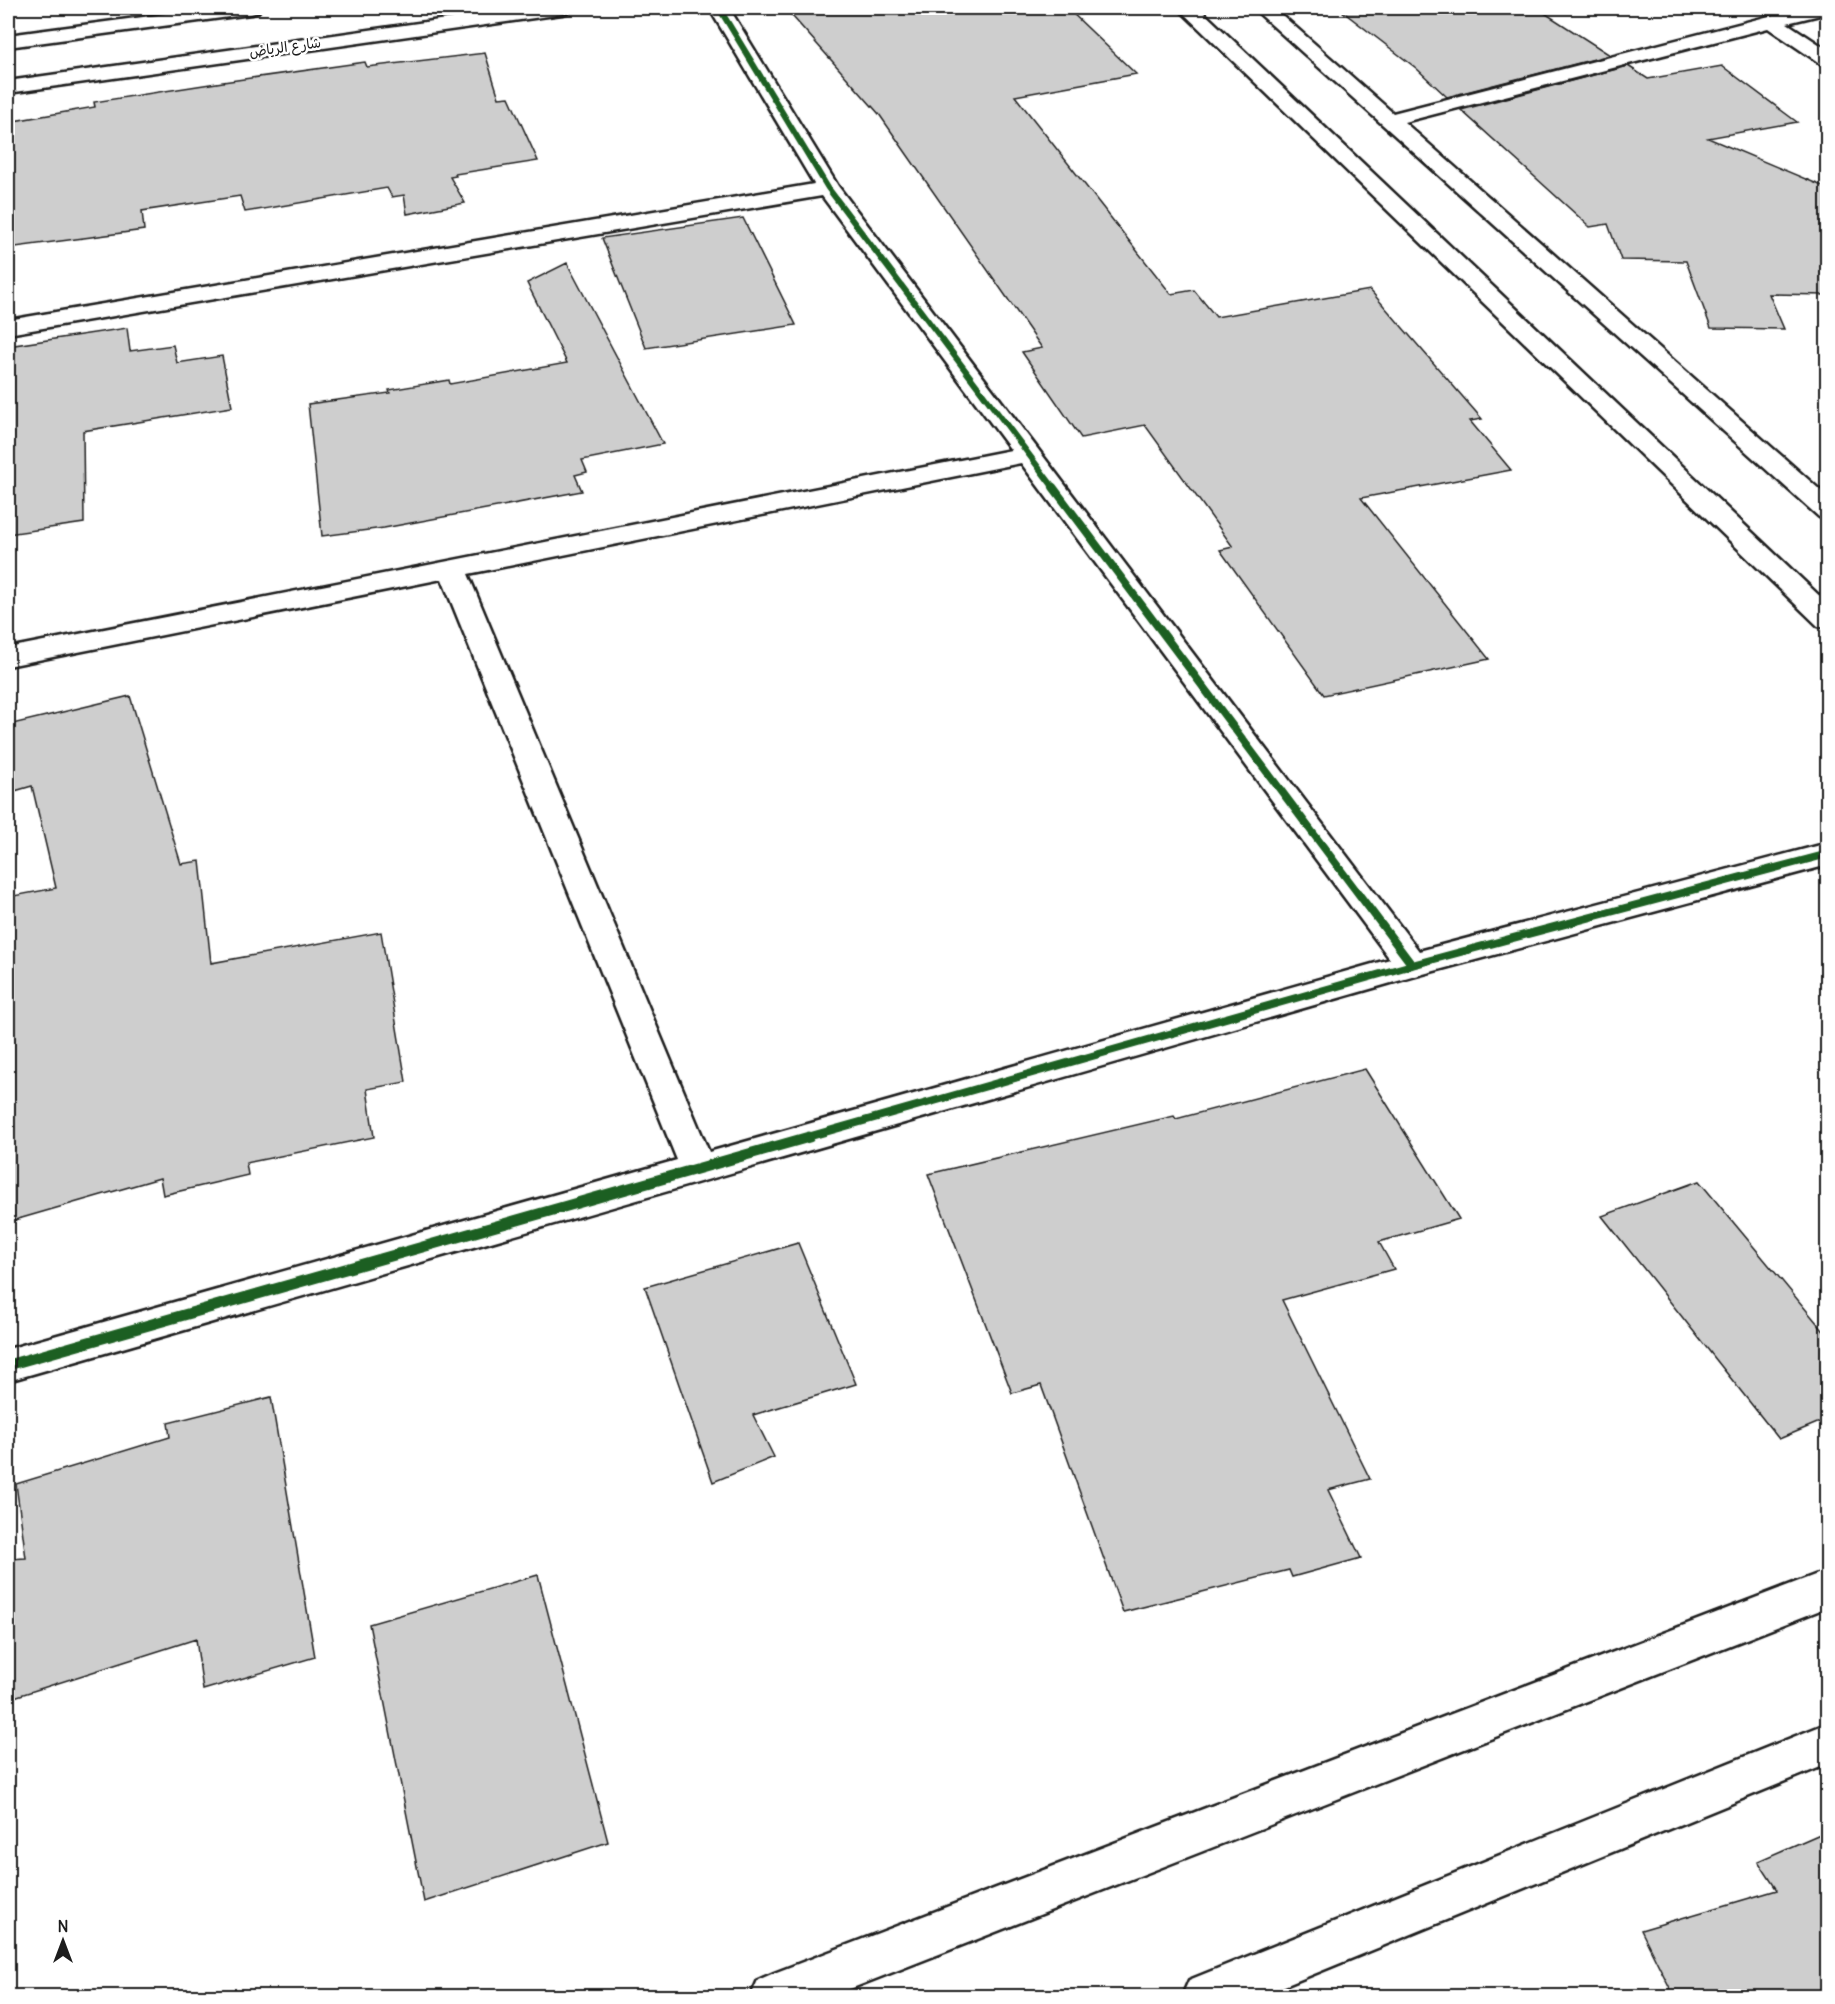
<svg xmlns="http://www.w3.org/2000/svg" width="1835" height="2004" font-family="Delius,'Playpen Sans Arabic',sans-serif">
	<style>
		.building { fill: #cecece; stroke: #1c1c1c; stroke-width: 1.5 }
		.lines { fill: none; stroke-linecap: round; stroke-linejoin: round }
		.street-casing { stroke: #1c1c1c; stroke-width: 5 }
		.primary-casing { stroke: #1c1c1c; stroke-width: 5 }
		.street { fill: #fff; fill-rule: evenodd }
		.primary { fill: #fff; fill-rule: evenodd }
		.cycleway-far2-casing { stroke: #fff; stroke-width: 8 }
		.cycleway-far1-casing { stroke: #fff; stroke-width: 12 }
		.cycleway-casing { stroke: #fff; stroke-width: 15 }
		.cycleway-far2 { stroke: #1b5e20; stroke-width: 6 }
		.cycleway-far1 { stroke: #1b5e20; stroke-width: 8 }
		.cycleway { stroke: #1b5e20; stroke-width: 11 }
		.labels { text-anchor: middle; stroke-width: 5; stroke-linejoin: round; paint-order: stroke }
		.far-street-label { font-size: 14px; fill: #1c1c1c; stroke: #fff }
	</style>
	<rect width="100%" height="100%" fill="#fff"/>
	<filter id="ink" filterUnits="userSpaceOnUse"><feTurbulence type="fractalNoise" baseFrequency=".0167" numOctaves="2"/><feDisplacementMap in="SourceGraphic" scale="12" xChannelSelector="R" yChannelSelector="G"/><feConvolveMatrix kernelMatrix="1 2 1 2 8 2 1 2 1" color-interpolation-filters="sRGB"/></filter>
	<g filter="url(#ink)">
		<!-- building -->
		<path class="building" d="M785,8H1067L1136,74L1015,96L1171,294L1194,290L1216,317L1370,290L1482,419L1470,421L1511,470L1361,498L1489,659L1324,695L1220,550L1233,547L1145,425L1081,438L1022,352L1042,348L879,114Z
			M1338,8H1537L1610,55L1447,97L1416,68Z
			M485,53L499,98L509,97L538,161L455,174L456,176L450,177L465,203L407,214L404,195L392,197L387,188L245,212L240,196L142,211L144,230L8,248V122L95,107L94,102L223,82L365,62L367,67Z
			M1628,66L1648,79L1722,66L1797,122L1708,138L1827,188V295L1769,294L1784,329L1711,328L1686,261L1621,260L1608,224L1590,227L1461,110Z
			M743,218L796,325L646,348L602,238Z
			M567,263L663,444L582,460L587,472L575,475L582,491L384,528L322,536L308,404L390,393L389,390L449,380L450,384L567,363L527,283Z
			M127,328L130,351L173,345L177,363L222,356L232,407L83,431L84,523L8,534V346Z
			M130,696L181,864L200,861L211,963L381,932L406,1082L367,1089L374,1137L246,1163L248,1175L163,1195L160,1178L8,1222V897L56,888L32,786L8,793V725Z
			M1365,1069L1459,1219L1379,1242L1394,1269L1282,1300L1370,1479L1328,1490L1361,1558L1292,1577L1289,1570L1123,1612L1041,1385L1012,1393L928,1174L1174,1116L1176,1119Z
			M1699,1181L1827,1335V1419L1779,1439L1602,1216Z
			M798,1243L856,1384L753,1415L774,1457L713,1482L645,1287Z
			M271,1397L315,1657L203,1690L196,1639L8,1699V1559L26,1558L16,1484L170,1437L168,1423Z
			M538,1575L608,1842L424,1902L369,1624Z
			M1827,1831V1996H1674L1641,1930L1777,1890L1758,1861Z"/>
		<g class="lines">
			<defs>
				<path id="street" d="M709,8H729L838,186L1419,951L1828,843V865L1412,977L8,1381V1349L677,1160L442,579L8,666V648L1011,450L822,196L8,334V320L814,184ZM1021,463L1390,959L709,1152L468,574Z
					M1178,8H1199L1828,604V628L1818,626Z
					M1253,8H1274L1393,113L1801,8H1828V13L1787,23L1828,50V66L1821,64L1768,28L1404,122L1828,497V519L1819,517Z
					M1828,1570V1607L832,1996H751L758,1980L774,1973Z
					M1828,1723V1764L1260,1996H1182L1189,1980Z"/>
				<path id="primary" d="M211,8H261L258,12L251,14L8,47V35Z
					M524,8H572L569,12L562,14L8,93V81Z"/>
			</defs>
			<!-- street casing -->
			<use href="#street" class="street-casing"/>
			<!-- primary casing -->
			<use href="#primary" class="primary-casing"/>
			<!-- street -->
			<use href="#street" class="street"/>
			<!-- primary -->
			<use href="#primary" class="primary"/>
			<defs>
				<path id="cycleway-far2" d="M719,8L828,188L1054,488"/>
				<path id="cycleway-far1" d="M1053,487L1412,965
					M804,1138L1412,965L1828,854"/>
				<path id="cycleway" d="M8,1365L809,1137"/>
			</defs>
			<!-- cycleway-far2 casing -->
			<use href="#cycleway-far2" class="cycleway-far2-casing"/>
			<!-- cycleway-far1 casing -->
			<use href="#cycleway-far1" class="cycleway-far1-casing"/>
			<!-- cycleway casing -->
			<use href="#cycleway" class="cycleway-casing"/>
			<!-- cycleway-far2 -->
			<use href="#cycleway-far2" class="cycleway-far2"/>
			<!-- cycleway-far1 -->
			<use href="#cycleway-far1" class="cycleway-far1"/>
			<!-- cycleway -->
			<use href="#cycleway" class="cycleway"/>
		</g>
	</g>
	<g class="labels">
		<!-- far-street labels -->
		<g class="far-street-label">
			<text transform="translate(285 47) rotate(-8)" y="5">شارع الرياض</text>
		</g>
	</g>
	<!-- margin -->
	<rect width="1835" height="2004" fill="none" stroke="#fff" stroke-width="30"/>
	<rect x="15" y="15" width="1805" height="1974" fill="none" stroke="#1c1c1c" stroke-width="2" filter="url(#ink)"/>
	<!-- north arrow -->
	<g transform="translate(63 1941)" stroke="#ffffff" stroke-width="4.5" paint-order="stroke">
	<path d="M0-4.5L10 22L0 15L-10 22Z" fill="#1c1c1c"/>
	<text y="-9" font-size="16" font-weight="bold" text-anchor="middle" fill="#1c1c1c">N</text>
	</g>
</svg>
